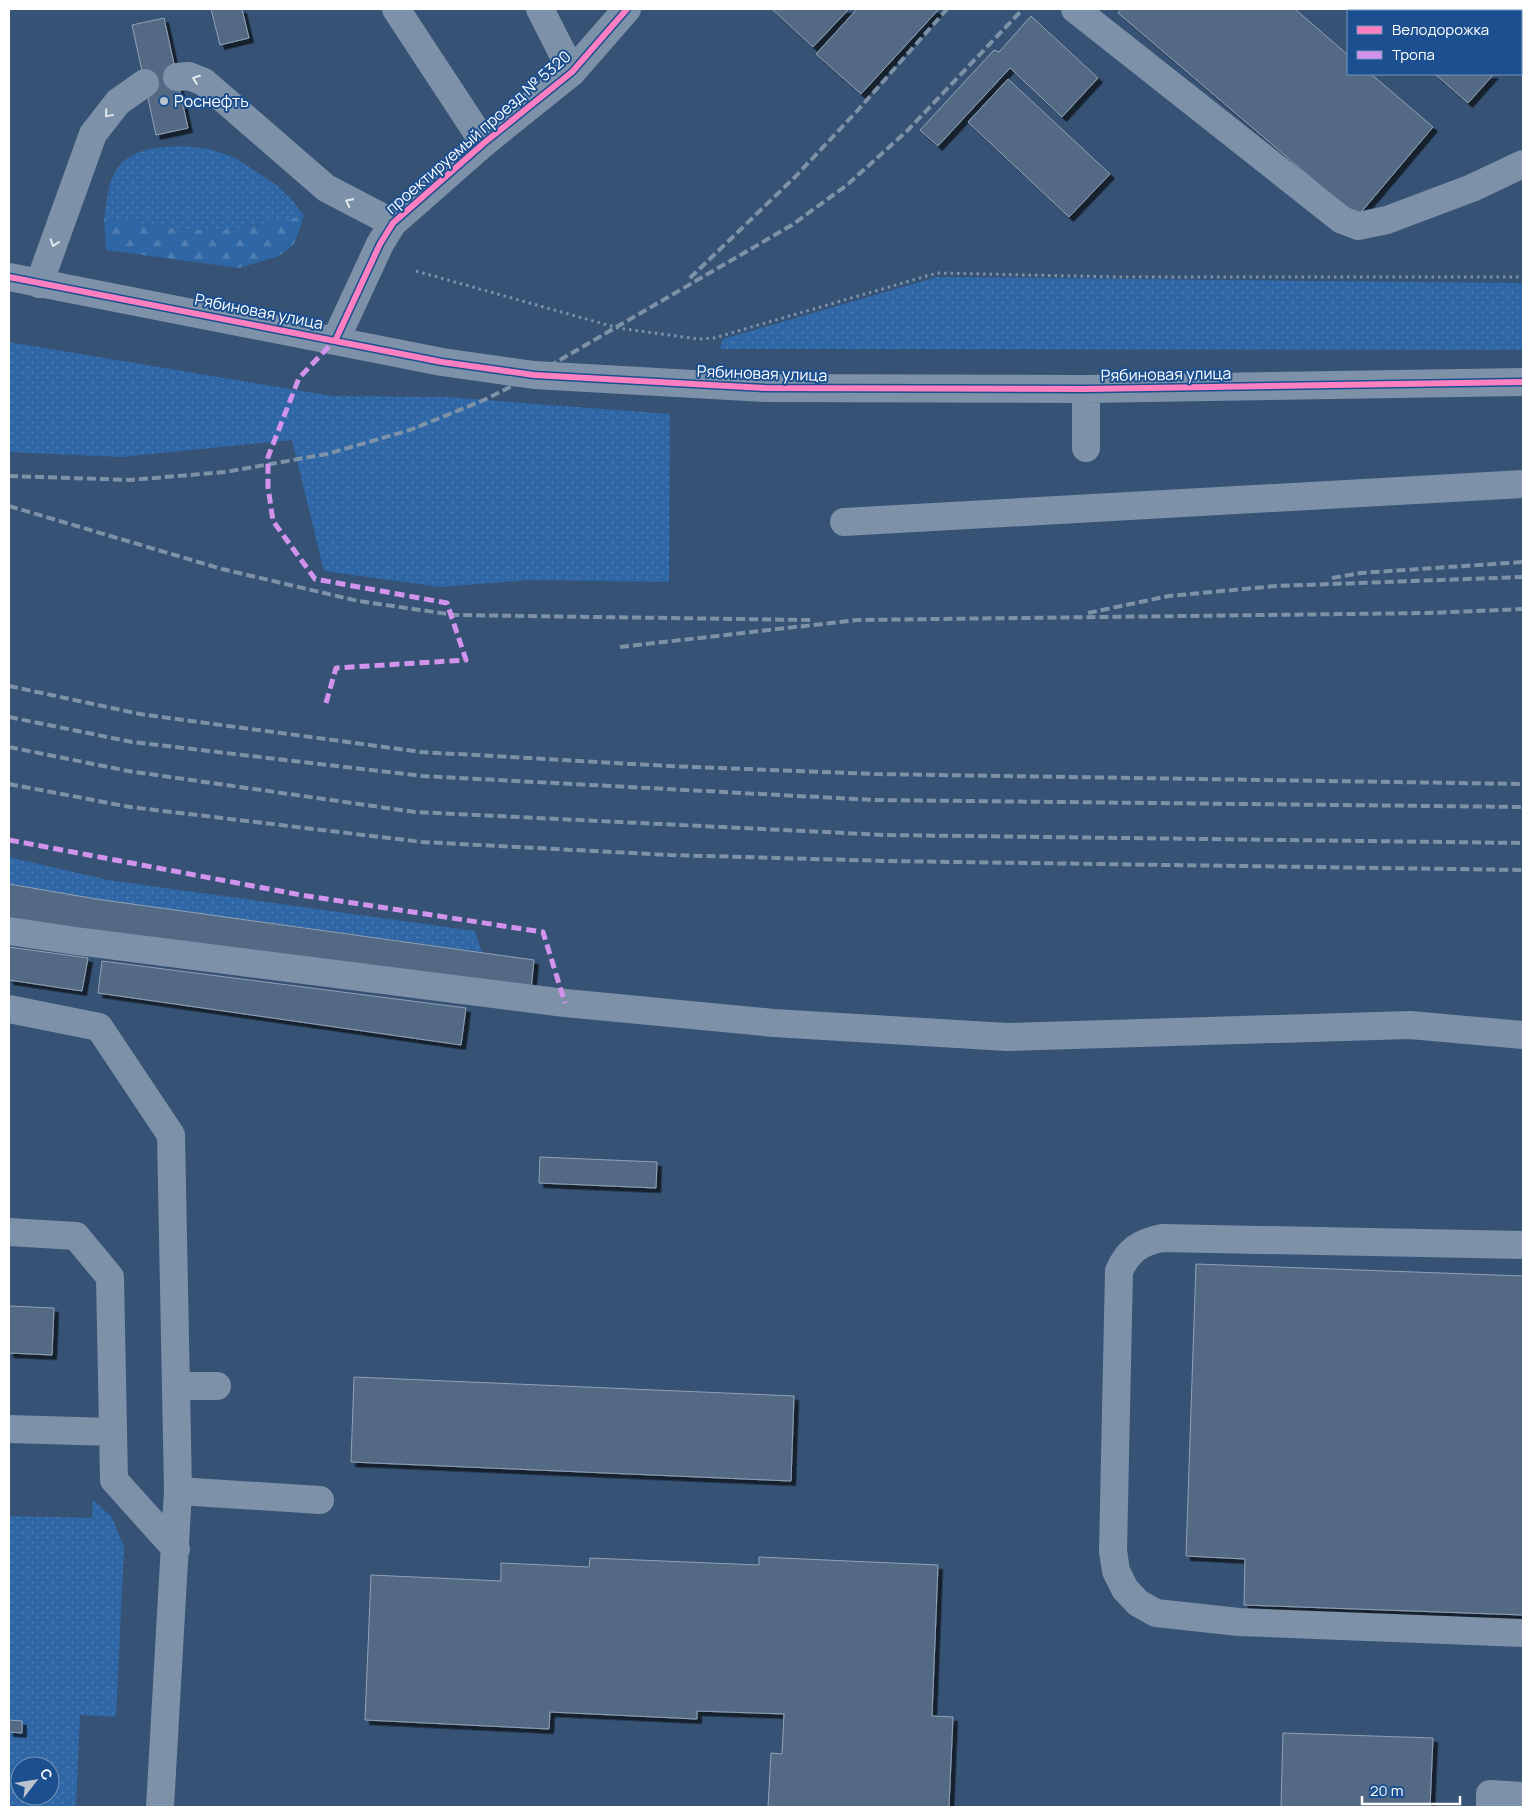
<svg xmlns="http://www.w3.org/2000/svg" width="1532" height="1816" font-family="Manrope,sans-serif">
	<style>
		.grass { fill: url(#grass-dots); fill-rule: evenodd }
		.forest { fill: url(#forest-firs) }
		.building { fill: #526984; stroke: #92a2b6; filter: url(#shadow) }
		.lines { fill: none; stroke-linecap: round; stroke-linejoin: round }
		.path { stroke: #7d92a8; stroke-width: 3; stroke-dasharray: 2.5 4; stroke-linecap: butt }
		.minor { stroke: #7d92a8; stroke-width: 28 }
		.rail { stroke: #7e92a7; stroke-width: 4; stroke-dasharray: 9 4; stroke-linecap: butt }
		.quiet { stroke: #d193ec; stroke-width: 5; stroke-dasharray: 10 5; stroke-linecap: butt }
		.cycleway-casing { stroke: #1b4f8f; stroke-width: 9 }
		.cycleway { stroke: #ff80c0; stroke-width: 6 }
		.oneway { stroke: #e5e9ee }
		.poi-dot { fill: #b9c2ce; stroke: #1b4f8f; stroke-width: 2 }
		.labels { text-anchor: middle; stroke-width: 4; stroke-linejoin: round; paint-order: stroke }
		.poi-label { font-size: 16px; fill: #fff; stroke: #1b4f8f; text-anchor: start }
		.street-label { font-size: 16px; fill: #fff; stroke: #1b4f8f }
	</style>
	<defs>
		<pattern id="grass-dots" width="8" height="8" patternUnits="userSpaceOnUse" patternTransform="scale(1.25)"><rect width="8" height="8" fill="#2f66a5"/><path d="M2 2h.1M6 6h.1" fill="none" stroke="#4e7db2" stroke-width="1.8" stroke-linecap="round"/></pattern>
		<pattern id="forest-firs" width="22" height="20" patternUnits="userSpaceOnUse" patternTransform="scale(1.25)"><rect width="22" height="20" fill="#2f66a5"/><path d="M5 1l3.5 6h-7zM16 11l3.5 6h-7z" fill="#4e7db2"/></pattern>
		<filter id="shadow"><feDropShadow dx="4.5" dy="4.5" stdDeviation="0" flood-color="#0009"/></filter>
	</defs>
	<rect width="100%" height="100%" fill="#365274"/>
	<!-- grass -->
	<path class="grass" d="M183,146L209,149L234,157L278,186L293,201L304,216C273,222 243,229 212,230C176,231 139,223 104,218C107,205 107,188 113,176C126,148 157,147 183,146Z
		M937,277L1523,283V350L720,349L723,339Z
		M9,342L332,396L446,397L670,414L669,582L529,580L440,587L324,571L292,440L122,457L9,452Z
		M9,857L108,880L475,931L482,952L96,899L9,884Z
		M93,1500L112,1517L124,1547L116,1717L80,1715L76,1807H9V1516L92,1518ZM20,1766H50V1796H20Z"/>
	<!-- forest -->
	<path class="forest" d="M304,216L294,244L279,256L239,268L106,250L104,218C139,223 176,231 212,230C243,229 273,222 304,216Z"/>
	<!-- building -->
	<path class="building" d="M211,9H242L249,38L220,45Z
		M772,9H849L813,47Z
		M857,9H939L861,94L816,54Z
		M1121,9H1295L1348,55V74H1371L1433,127L1357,217L1118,13Z
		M1361,9H1523V39L1521,42V11H1364Z
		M1031,16L1098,78L1062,117L1010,68L938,146L920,130L994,50L999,52Z
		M164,18L188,128L156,135L132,25Z
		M1435,74H1494L1468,103Z
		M1008,79L1110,174L1069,217L968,122Z
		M9,884L96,899L534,960L531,990L9,920Z
		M9,947L88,958L82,991L9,980Z
		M102,961L466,1008L461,1045L98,993Z
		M540,1157L657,1162L656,1188L539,1183Z
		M1196,1264L1523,1276V1615L1244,1605L1245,1559L1186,1556Z
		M9,1306L54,1308L52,1355L9,1353Z
		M354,1377L794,1396L791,1481L351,1462Z
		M759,1557L938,1565L932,1716L953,1717L949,1807H768L771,1753L782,1754L784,1714L697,1711V1719L550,1712L549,1729L365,1720L371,1575L501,1581V1563L589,1567L590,1558L759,1565Z
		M9,1720L22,1721V1733L9,1732Z
		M1283,1733L1433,1738L1430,1807H1281Z"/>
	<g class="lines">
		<!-- path -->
		<path class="path" d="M416,271L618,328L698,339L714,338L937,273L1118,277H1523"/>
		<!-- minor -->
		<path class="minor" d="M396,9L484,143
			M540,9L572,72
			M1075,9L1342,220L1358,226L1387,220L1472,188L1523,164
			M177,77L189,76L204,82L326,188L393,223
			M9,277L442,362L534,375L765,388L1086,389L1523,382
			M39,284L93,134L118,102L145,83
			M336,339L380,244L393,223L484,143L572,72L627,9
			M1086,389V448
			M844,522L1523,484
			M9,931L76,941L565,1003L774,1023L1007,1037L1410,1025L1523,1035
			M9,1009L99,1027L171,1135L178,1491L160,1807
			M9,1232L76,1236L110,1277L114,1480L176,1549
			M1523,1245L1162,1238C1140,1242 1128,1251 1119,1271L1113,1551L1116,1571L1125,1589L1138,1603L1156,1613L1239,1622L1523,1633
			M177,1386H217
			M9,1429L112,1432
			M178,1491L320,1500
			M1490,1807V1794L1523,1796"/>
		<!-- rail -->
		<path class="rail" d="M690,278L795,177L858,110L947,9
			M9,476L130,480L225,472L327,454L410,430L484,400L534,375L792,225L847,185L907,131L1023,9
			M9,506L222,569L358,601L455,615L810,620
			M1332,578L1361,573L1523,562
			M1088,613L1169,596L1276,586L1523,577
			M620,647L857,620L1429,613L1523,609
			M9,686L140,714L421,752L669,766L874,774L1523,784
			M9,717L132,742L422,776L874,800L1523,807
			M9,747L128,771L415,812L885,835L1523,843
			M9,784L130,807L422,842L670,855L886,861L1523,870"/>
		<!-- quiet -->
		<path class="quiet" d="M326,703L336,668L466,660L447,603L315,579L273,521L268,487V457L299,378L335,340
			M9,840L301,895L543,932L565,1003"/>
		<defs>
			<path id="cycleway" d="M9,277L442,362L534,375L765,388L1086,389L1523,382
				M336,339L380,244L393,223L484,143L572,72L627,9"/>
		</defs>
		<!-- cycleway casing -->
		<use href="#cycleway" class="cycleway-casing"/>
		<!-- cycleway -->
		<use href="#cycleway" class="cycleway"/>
	</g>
	<!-- one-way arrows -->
	<defs><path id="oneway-chevron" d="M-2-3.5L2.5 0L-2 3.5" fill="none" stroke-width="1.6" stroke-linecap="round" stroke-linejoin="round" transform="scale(1.25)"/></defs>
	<g class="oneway">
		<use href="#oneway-chevron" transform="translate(196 79) rotate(-159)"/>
		<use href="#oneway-chevron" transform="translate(108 114) rotate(130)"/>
		<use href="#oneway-chevron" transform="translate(349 202) rotate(-153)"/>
		<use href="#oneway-chevron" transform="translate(54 243) rotate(109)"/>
	</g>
	<!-- markers -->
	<circle class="poi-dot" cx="164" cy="101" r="5"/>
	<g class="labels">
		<!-- poi labels -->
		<g class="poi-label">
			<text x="174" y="107">Роснефть</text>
		</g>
		<!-- street labels -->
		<g class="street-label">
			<text transform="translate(478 132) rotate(-41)" y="6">проектируемый проезд № 5320</text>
			<text transform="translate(259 311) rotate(11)" y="6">Рябиновая улица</text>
			<text transform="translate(762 373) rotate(2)" y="6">Рябиновая улица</text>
			<text transform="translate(1166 374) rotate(-1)" y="6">Рябиновая улица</text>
		</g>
	</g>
	<!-- border -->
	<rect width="1532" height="1816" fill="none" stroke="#ffffff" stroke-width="20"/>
	<!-- legend -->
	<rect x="1347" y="10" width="175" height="65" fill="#1b4f8f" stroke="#7695bc"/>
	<rect x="1357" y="26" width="25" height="8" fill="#ff80c0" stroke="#7695bc"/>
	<text x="1392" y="35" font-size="15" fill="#ffffff">Велодорожка</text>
	<rect x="1357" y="51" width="25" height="8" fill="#d193ec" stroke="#7695bc"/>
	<text x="1392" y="60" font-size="15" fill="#ffffff">Тропа</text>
	<!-- north arrow -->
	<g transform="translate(35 1781) rotate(59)"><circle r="24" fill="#1b4f8f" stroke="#7695bc"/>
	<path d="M0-4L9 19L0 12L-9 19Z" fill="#b9c2ce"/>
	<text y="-8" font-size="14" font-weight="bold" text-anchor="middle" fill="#ffffff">С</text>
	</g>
	<!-- scale -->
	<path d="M1362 1796v8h98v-8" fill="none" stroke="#ffffff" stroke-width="2.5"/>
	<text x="1370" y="1796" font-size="15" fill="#ffffff" stroke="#1b4f8f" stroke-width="4" paint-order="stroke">20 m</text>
</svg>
